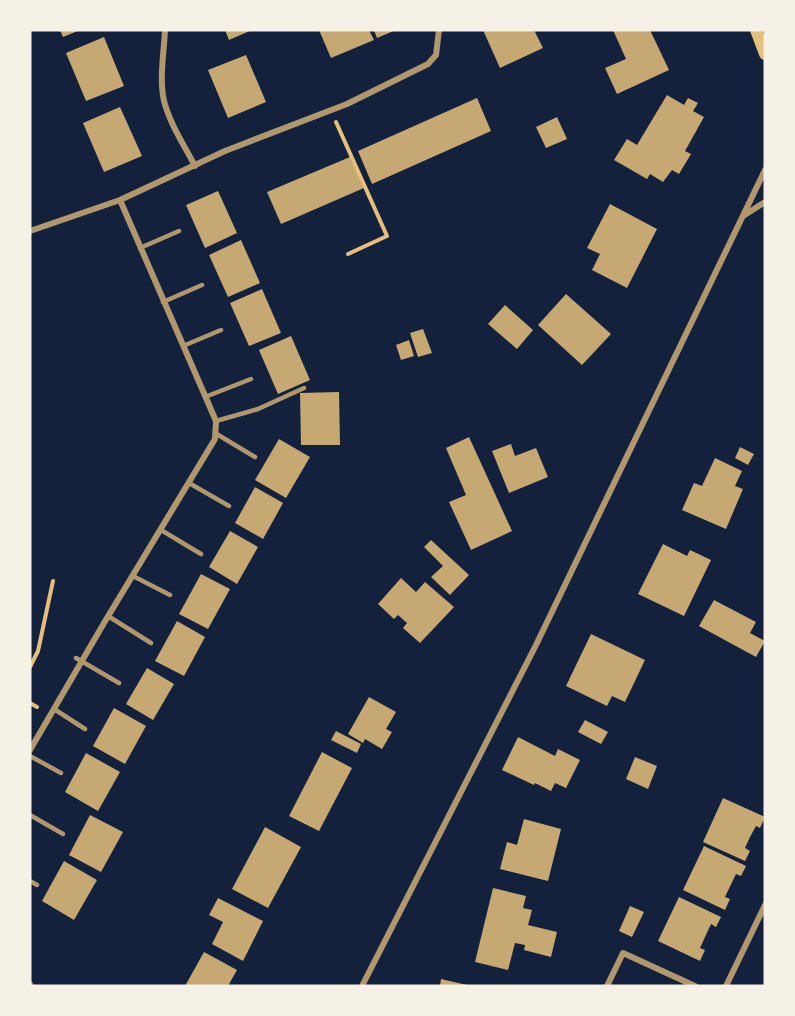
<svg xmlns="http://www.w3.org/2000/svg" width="795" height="1016" font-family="Quicksand,sans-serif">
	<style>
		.building { fill: #c6a872 }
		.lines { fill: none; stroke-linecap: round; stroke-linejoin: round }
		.path { stroke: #e5c07b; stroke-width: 4 }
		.service { stroke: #b1986c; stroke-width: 4.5 }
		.minor { stroke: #b1986c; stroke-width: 6 }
		.secondary { stroke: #e5c07b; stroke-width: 12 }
	</style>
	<rect width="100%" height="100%" fill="#14213d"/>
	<!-- building -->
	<path class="building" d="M60,30H80L63,37Z
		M225,30H252L229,40Z
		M319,30H369L374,40L331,58Z
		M374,30H396L377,38Z
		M483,30H534L543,48L500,68Z
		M613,30H650L669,70L617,94L605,68L626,59Z
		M104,37L124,86L86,101L66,53Z
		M246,55L266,102L228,118L208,70Z
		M667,95L684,105L688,98L698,103L693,111L704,117L685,151L691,154L679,174L672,170L663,182L650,174L647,179L614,160L627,139L637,145Z
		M477,98L491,131L372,184L358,151Z
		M120,107L142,156L104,172L83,123Z
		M557,117L567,139L546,148L536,127Z
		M350,157L364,188L281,224L267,192Z
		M218,191L237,233L205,248L186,205Z
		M610,204L657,229L627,288L592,270L600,254L587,248Z
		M241,240L260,283L228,297L209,255Z
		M262,289L281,333L249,346L230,303Z
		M566,294L611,334L582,365L538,325Z
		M505,305L533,330L517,349L488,324Z
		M423,329L432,353L418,357L410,333Z
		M291,336L310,380L278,394L259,350Z
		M409,340L414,356L401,360L396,345Z
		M339,392L340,445H301L300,393Z
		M469,437L512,531L471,550L449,502L466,495L446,448Z
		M279,439L310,457L286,498L255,480Z
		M511,444L515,456L536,448L548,477L509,493L492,451Z
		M740,447L754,454L748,465L735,458Z
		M715,458L742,471L735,486L743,489L726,529L682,510L694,483L702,486Z
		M255,487L283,503L263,539L235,523Z
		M230,531L258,547L237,584L209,567Z
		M431,540L469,575L450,595L431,577L443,566L424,547Z
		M663,544L687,556L690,550L711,560L684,616L638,594Z
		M201,574L230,589L208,629L179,614Z
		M401,578L416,592L425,582L454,607L420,643L403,628L407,623L398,615L394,619L378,604Z
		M714,600L756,622L750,633L765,641L756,657L699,626Z
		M177,621L205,637L184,676L155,661Z
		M591,634L645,660L625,702L612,696L607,706L566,686Z
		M147,668L174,684L153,720L126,704Z
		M369,697L396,712L386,729L392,732L382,749L365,739L363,743L348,734Z
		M114,708L146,726L125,764L93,746Z
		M585,720L608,732L601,744L578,732Z
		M336,731L361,744L357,753L331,740Z
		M518,737L555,756L558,749L580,760L566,788L555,783L551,791L535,783L534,785L502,770Z
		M322,752L352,768L319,831L289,816Z
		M86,753L120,772L98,811L65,792Z
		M635,757L657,766L648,789L626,779Z
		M723,798L765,817L760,828L756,826L750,837L745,848L750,851L745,861L703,842Z
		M90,815L123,832L101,872L69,855Z
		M524,819L561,829L548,881L500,869L507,842L517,845Z
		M265,827L301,847L268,908L232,889Z
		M704,846L746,866L741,876L736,874L725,897L730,899L725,910L683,890Z
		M64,861L97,880L74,920L42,901Z
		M493,888L526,896L523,908L532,910L528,925L557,932L551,957L524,950L525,945L515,943L508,970L475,962Z
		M679,897L721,917L716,927L711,924L700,948L705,950L700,961L658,941Z
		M218,898L263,921L243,961L212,944L223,922L209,915Z
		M630,906L644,912L632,937L619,931Z
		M204,952L237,970L228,986H185Z
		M441,979L467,985V986H440Z"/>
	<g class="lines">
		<!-- path -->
		<path class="path" d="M336,122L387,236L348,254
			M30,667L38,651L53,581
			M30,703L37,707"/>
		<!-- service -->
		<path class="service" d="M140,248L179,231
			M163,302L202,285
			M183,346L221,330
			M205,397L251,379
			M216,421L258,409L304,388
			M215,433L255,457
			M189,483L229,506
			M161,530L201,554
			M133,576L170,595
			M108,616L151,643
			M76,658L119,683
			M54,709L85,729
			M30,756L61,773
			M30,815L63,834
			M30,881L37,885"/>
		<!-- minor -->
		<path class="minor" d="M165,30C164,52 159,79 164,101C170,124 184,145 195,166
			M743,216L765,202
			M30,231L120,200L225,151L347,104L428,64L436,55L439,30
			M30,750L104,623L215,439L216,421L120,200
			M30,984L31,986
			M362,986L536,645L765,170
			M607,986L623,953L695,986
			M726,986L765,905"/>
		<!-- secondary -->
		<path class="secondary" d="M756,30L765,54"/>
	</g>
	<!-- border -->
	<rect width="795" height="1016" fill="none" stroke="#f6f1e7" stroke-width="63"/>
</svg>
